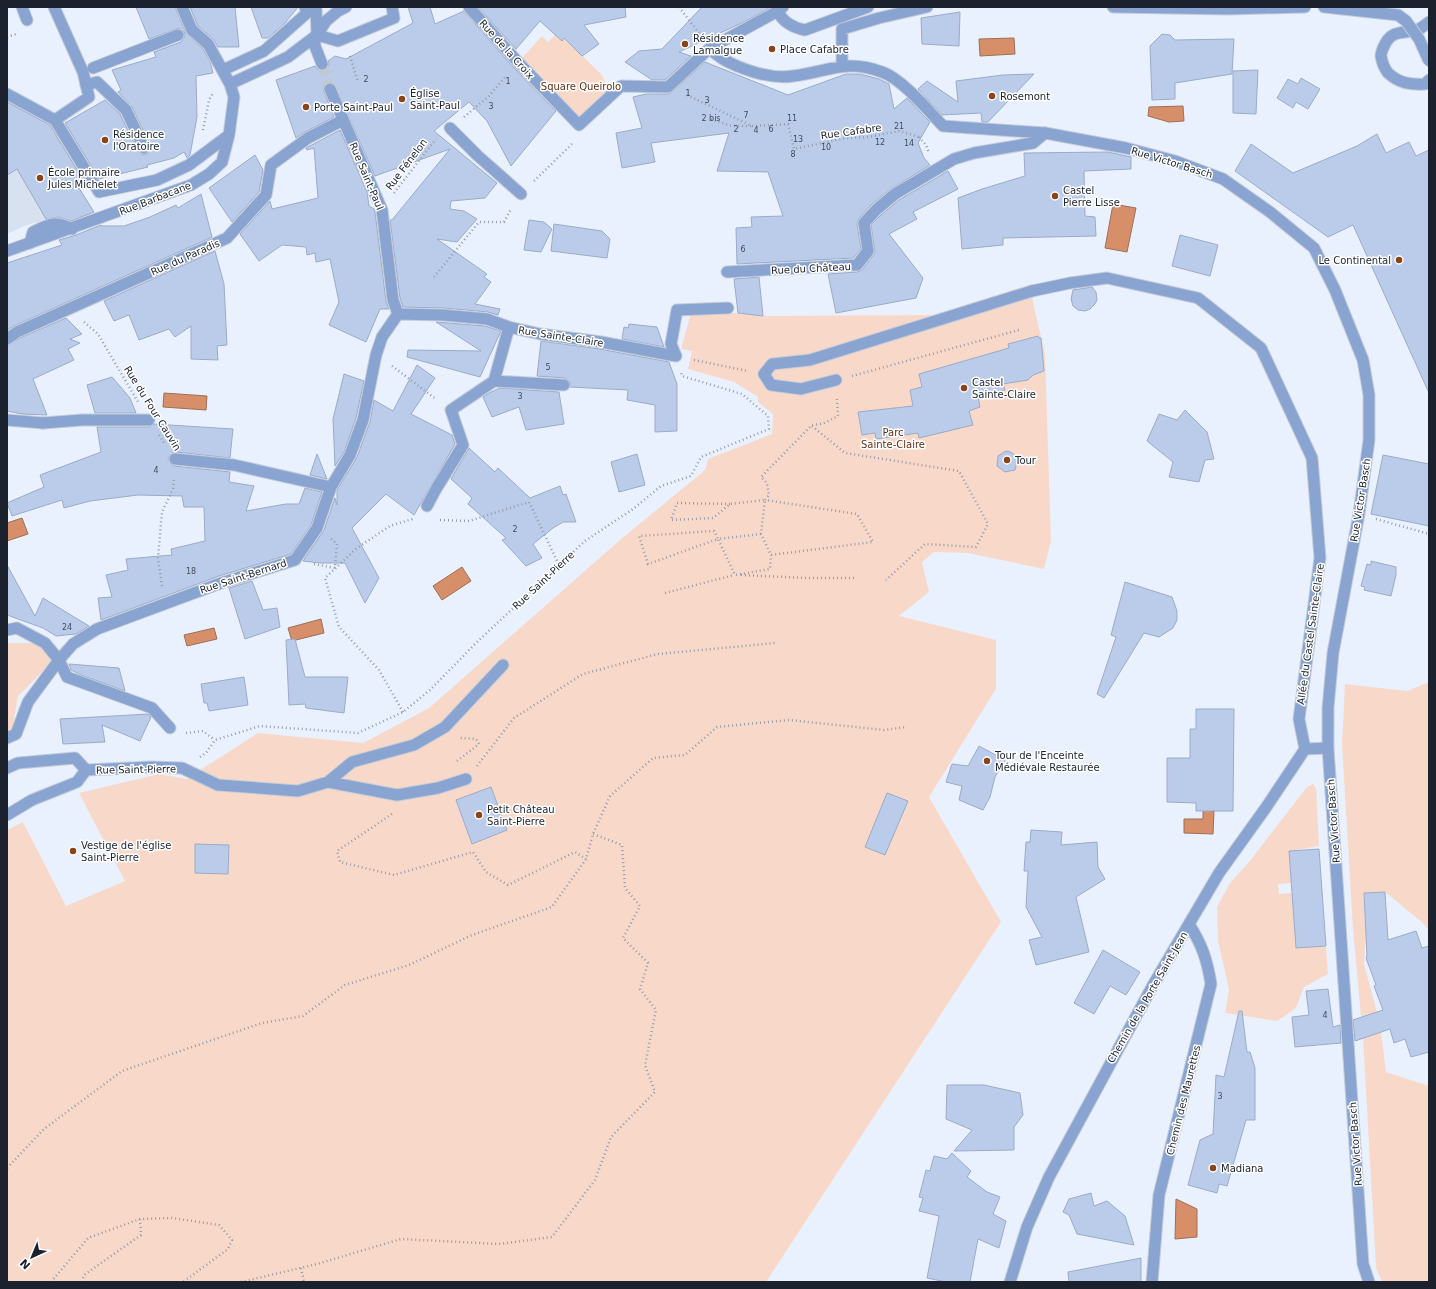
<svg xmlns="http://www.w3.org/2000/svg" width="1436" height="1289" font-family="'DejaVu Sans',sans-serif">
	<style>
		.built { fill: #d7e1f0 }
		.green { fill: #f8d9c9 }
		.water { fill: #d68f69; stroke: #9e6e57 }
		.building { fill: #baccea; stroke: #9aabc8 }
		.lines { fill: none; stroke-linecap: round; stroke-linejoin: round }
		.minor-tunnel { stroke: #c1c8d4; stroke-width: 11; stroke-dasharray: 11 5.5; stroke-linecap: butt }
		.service-casing { stroke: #c5ccd8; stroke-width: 13 }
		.pedestrian-casing { stroke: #c5ccd8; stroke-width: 13 }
		.minor-casing { stroke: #c5ccd8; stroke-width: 13 }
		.path { stroke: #969da9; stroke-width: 2.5; stroke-dasharray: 1 3; stroke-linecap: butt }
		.service { stroke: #8aa4d1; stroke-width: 11 }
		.pedestrian { stroke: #8aa4d1; stroke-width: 11 }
		.minor { stroke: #8aa4d1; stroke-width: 11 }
		.minor-bridge-casing { stroke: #c5ccd8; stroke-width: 13; stroke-linecap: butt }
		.minor-bridge { stroke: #8aa4d1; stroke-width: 11 }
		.poi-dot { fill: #89441a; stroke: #fff; stroke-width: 1.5 }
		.labels { text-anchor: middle; stroke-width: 3; stroke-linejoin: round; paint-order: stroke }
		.number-label { font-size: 8px; fill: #434c5c }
		.poi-label { font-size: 10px; fill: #1b222d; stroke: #fff; text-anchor: start }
		.street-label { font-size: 10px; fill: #1b222d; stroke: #fff }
		.park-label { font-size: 10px; fill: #603115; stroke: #fff }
	</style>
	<rect width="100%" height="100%" fill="#eaf1fe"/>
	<!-- built -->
	<path class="built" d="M11,100L35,111L93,210L71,215L46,219L24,226L7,234V102Z"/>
	<!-- green -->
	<path class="green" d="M555,35L562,41L564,38L602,75L608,89L581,119L522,58L542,36L548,42Z
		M1029,285L1045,354L1051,541L1044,569L968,553L934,552L922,562L929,592L899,616L996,640V689L929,797L1001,922L766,1282H7V830L23,822L66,906L125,881L79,793L159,774L186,779L258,733L363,743L429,708L620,540L705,470L708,459L772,434L773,414L758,402V397L734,382L688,369L692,351L681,349L691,313H738L763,316L934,315Z
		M7,643H39L52,662L18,696L12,730L7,732Z
		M1429,682V931L1423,923L1385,892L1364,893L1366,934L1364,964L1377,1012L1361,1017L1353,929L1342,744L1345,684L1407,691Z
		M1313,784L1316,788L1319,846L1289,851L1291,883L1278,884L1279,894L1292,893L1296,948L1326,946L1328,974L1304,987L1296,1008L1277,1021L1225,1013L1229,989L1218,941L1217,907L1230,883L1249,862L1307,787Z
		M1381,1032L1386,1072L1429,1086V1282H1382L1376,1268L1363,1038Z"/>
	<!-- water -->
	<path class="water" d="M1014,38L1015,54L980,56L979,39Z
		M1183,106L1184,121L1169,122L1148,116L1149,107Z
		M1113,204L1136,208L1127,252L1105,248Z
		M164,393L207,396L206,410L163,407Z
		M22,518L28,534L7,541V523Z
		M462,567L471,581L442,600L433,586Z
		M321,619L324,633L292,641L288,628Z
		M214,628L217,639L187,646L184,635Z
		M1203,810L1214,811L1213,834L1184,833V819H1203Z
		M1176,1199L1197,1209V1237L1175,1239Z"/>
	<!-- building -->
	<path class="building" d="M136,7H175L186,33L202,48L210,61L213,73L196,76L197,117L190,155L187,158L184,152L174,158L147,165L148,167L99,179L65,123L105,100L120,114L138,151L143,155L147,154L151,149L150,145L132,107L118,92L121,90L112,70L156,57L154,52L181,42L185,36L184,32L179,28L149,39Z
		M190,7H235L239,47H218L213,39L198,26Z
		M251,7H298L285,23L268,38H262Z
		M408,7H430L435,24L464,11L512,66L556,111L511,166L487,121L469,102L434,131L497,183L485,198L451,201L450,209L464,211L477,219L457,242L437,239L487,274L484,277L491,282L475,304L500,309L498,315L488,312L444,308L403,307L400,298L390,220H392L450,149L375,176L334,84L328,82L325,85L323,89L334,117L305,132L296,138L276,80L315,66L318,70H325L329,65L328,61L335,56L346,59L413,23Z
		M478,7H625L626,17L584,25L599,44L582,56L564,38L562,41L540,21L516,49Z
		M702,7H771L746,21L679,52L691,56L665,80H652L625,62L639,51L662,49Z
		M960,12L959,46L922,44L921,18Z
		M1162,34L1170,35L1175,40L1234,39L1232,74L1175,83V99L1152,100L1150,46Z
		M705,62L788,95L846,74H860L879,79L889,84L894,109L907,98L930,122L918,143L924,158L930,165L891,189L871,205L859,218L857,224L861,249L853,258L737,264L736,228L752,227L751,217L783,216L768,172L717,171L729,133L651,143L655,162L622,168L616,133L642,128L633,97L646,94H668L672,92Z
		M1258,70L1256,114L1233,113V71Z
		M1034,74L988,122H982L981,113L942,115L918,89L927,81L958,102L956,81L1003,75Z
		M1301,78L1320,89L1308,109L1296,102L1293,108L1277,98L1288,79L1298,84Z
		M7,102L50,125L85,183L77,185L94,212L71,221L58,217L46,219L17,169L7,175Z
		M340,130L367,192L369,206L374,209L375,212L386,301L389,309H380L366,342L329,325L339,302L330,259L316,262L315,253L307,255L306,247L282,245L259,261L240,234L270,201L272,209L318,198L314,148L307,150L306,148Z
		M1377,134L1386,153L1409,142L1416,156L1429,150V393L1353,225L1328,237L1235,171L1251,144L1293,173L1357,146Z
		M1108,152L1131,157V169L1084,171L1085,216L1095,217L1096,236L1003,238V245L962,249L958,198L982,189L1025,176L1024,153Z
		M255,155L263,170L259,192L232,222L209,188Z
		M948,171L958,189L913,212L917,219L889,234L923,278L916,298L836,313L828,274L857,272L862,270L875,253L871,225L881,215L899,200Z
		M201,194L212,237L14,326L7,330V263L62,245L59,240L76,235L101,225L102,226H124L150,217L176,205L178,208Z
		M529,220L544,222L552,229L541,252L524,250Z
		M554,224L602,231L610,239L607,258L551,251Z
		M1180,235L1218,245L1210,276L1172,266Z
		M215,251L224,284L227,345L217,346L218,360L191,359V326L175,337L169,329L139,340L129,315L114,321L104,301Z
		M759,277L763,316L738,313L734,279Z
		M1092,287L1096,292L1097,300L1095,304L1090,309L1085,311L1078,310L1073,306L1071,299L1073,290Z
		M66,318L82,334L70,339L80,343L68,349L74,360L33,379L47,415L22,414L7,411V346L20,338Z
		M436,322L485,326L501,331L480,377L407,357L408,350L481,351Z
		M629,324L657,327L664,347L622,339L624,327L628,328Z
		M1038,336L1039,338H1041L1044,371L1033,375L1028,380L1003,384L1005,390L978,397L980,407L969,411L973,425L919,438L918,433L876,439L875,433L862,435L858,412L913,406L910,390L922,387L919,374L1009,348L1008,344Z
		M541,341L600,349L669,362L677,384V431L655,432V405L627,400L628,390L570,387V382L565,378L537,376Z
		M417,365L435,378L411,414L452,435L455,444L414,515L386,494L352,528L379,578L365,603L345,563H320L303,561L324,530L335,498L337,505V490L357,457L370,422L374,400L393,411Z
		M344,374L364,381L356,418L344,452L335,466L333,419Z
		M112,377L130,398L136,413H95L87,385Z
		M500,388L559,392L564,424L526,430L519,407L492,417L483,397L489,393Z
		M1185,410L1207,432L1214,459L1205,460L1199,482L1169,477L1173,462L1147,441L1159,414L1177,420Z
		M154,424L233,429L230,458L176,452L170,455L168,459L171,464L174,466L230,472L229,482L254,486L246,511L286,504H299L305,488L322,492L311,525L291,554L219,576L101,620L98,598L112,597L106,575L128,570L126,559L172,555L171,549L205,541L204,507H184L182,496L138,495L90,501L64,508L62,500L12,516L7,503L44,487L40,475L101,452L97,427H149Z
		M469,448L495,472L498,468L530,498L560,486L563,495L566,494L576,522H563L553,528L533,544L542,558L526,566L502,540L506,538L468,504L472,498L451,479Z
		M1008,451L1012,453L1018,458L1015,470L1005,472L997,466L998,456L1004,452Z
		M317,454L327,479L310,475Z
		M637,454L645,485L619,492L611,462Z
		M1383,455L1429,464V526L1371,514Z
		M1371,561L1396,567V575L1391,596L1364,590L1365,587L1361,586L1367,564L1371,565Z
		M7,565L35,616L43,598L89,626L76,634L56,636L43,628L7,615Z
		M252,581L263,610L277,608L280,627L245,639L229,588Z
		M1125,582L1172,597L1177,611V620L1173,628L1159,637L1144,633L1104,698L1097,694L1116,637L1111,635Z
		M295,639L305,677H348L344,713L306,708L305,704L289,705L286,640Z
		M69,664L119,668L125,691L81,675L71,670Z
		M244,677L248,705L209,711L207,703H204L201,684Z
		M1196,709H1234L1233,811H1196V803L1167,802V758H1190V729H1196Z
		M148,714L151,717L140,741L102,725L105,742L63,744L60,719Z
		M979,746L1005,760L995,777L990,797L983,810L959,800L962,786L946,782L952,764L968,766Z
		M491,787L507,830L472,844L456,800Z
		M887,793L908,801L885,855L865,847Z
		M1031,830L1062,832L1061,845L1097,842L1098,867L1105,879L1076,897L1089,952L1036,965L1029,940L1042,937L1026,907L1028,871H1024L1026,842H1030Z
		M195,844L229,845L228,874L195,873Z
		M1319,849L1326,946L1296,948L1289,851Z
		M1385,892L1388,940L1416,931L1422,948L1429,946V1052L1411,1057L1405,1039L1394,1043L1390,1029L1355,1041L1353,1020L1383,1010L1374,986L1376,985L1366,958L1367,956L1364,893Z
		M1103,950L1140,972L1126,995L1110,986L1094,1014L1074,1003Z
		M1328,989L1333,1027L1340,1025L1341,1043L1295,1047L1292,1017L1309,1015L1306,991Z
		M1239,1011H1242L1247,1052H1250L1255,1068V1120H1246L1227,1186L1219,1184L1217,1193L1188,1185L1200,1140L1213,1134L1216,1075L1224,1077Z
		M947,1085H984L1020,1093L1023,1115L1014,1127V1150L954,1151L972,1130L946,1119Z
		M952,1153L971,1171L967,1177L987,1192L1000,1197L993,1214L1006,1221L999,1248L978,1239L970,1282H946L927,1278L939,1216L919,1211L923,1198L919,1197L926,1170L930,1171L934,1156L947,1159Z
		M1091,1193L1094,1206L1107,1201L1125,1216L1134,1245L1077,1234L1069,1215L1063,1212L1069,1199Z
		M1141,1258V1282H1069L1068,1272Z"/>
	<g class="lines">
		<!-- minor-tunnel -->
		<path class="minor-tunnel" d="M322,64L330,89"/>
		<defs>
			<path id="service" d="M778,11C782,22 794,28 805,30L868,7
				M30,243L33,232C49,224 56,220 72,229
				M727,272L857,265L868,251L864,223L876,210L895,194L954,159L974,153L1033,143L1045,133
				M676,356L671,344L677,310L728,308
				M836,380L801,389L771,385L764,374L772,364L810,360L1032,291
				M494,381L564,385
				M43,423L82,420H149
				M175,459L234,465L331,487
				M427,506L436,489L463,445L451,410L494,381L509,327
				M7,630L17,628L45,643L59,660L67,677L152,708L170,728
				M59,660L73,644L97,629L221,583L295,560L317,528L331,487L350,455L363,420L376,355L382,337L398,314L443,315L487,319L509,327L540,334L601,342L676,356
				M86,770L151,767L182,768L218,785L298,791L328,782L397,795L438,788L466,779
				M328,782L352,762L414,745L445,727L503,665"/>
			<path id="pedestrian" d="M316,7L317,35L338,41L394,18L392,7
				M93,68L178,35
				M86,85L97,82L126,110L144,148
				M450,128L477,155L521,194"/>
			<path id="minor" d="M22,7L27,20
				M54,7L83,72L89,97L55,120L99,192L157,180L189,165L229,135
				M469,7L517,61L579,125L621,86L668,87L710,48L778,11L783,7
				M1113,7L1228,9L1305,7
				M1324,7L1398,15L1406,21
				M1429,22C1425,25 1422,28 1417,30C1404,34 1393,29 1385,44C1383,48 1381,52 1381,56C1382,62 1384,68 1388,73C1399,83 1410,85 1425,84L1429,80
				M315,36V46L322,64
				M710,48C717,57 726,61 737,66C754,73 775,79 793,76C828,72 846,58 882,72C902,79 928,110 943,126L1045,133L1126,148L1175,161L1223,179L1270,212L1314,248L1335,290L1363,360L1369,395V440L1359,514L1333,653L1328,708V748L1363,1264L1369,1282
				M842,66V29L879,18L927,7
				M223,70L264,51L307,13L305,7
				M230,84L288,57L317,35L326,21L338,11L346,7
				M330,89L382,210L393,300L398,314
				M7,94L55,120
				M7,251L191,185L209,174L222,162L229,135L234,97L230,84L208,44L192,30L182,7
				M1032,291L1070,283L1107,278L1198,298L1261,348L1312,458L1320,558L1299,719L1305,749
				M7,339L17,332L227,238L266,195L271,165L308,138L343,120
				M7,420L43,423
				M7,738L16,734L28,702L59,660
				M7,768L18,763L75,758L86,770L77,782L32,800L7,815
				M1010,1282L1027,1227L1049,1177L1153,985L1219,873L1267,806L1305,749L1328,748
				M1152,1282L1159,1195L1211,984C1207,959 1202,945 1189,924"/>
		</defs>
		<!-- service casing -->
		<use href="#service" class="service-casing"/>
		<!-- pedestrian casing -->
		<use href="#pedestrian" class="pedestrian-casing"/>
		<!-- minor casing -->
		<use href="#minor" class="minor-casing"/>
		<!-- path -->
		<path class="path" d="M679,7L699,33
			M7,37L16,34
			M350,56L358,82
			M687,95L752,126L788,124L794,149L846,138L868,137L900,131L919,137
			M464,117L489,96L506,76
			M711,119L731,126H751
			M203,130L209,100L213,93
			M919,137L926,145L929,153
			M534,181L574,142
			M394,193L436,139
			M434,277L479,222H504L511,209
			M84,322L98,334L138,402
			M694,360L748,371
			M392,366L436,399
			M852,376L1019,330
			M812,426L845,453L959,471L988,524L976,547L925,544L886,580
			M159,435L165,444
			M730,504L677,503L671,520L713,518L730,504L765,500L761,534L771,555L873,542L857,514L765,500L769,495L767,483L761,477L812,425L822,424L838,416L837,399
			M1376,519L1429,534
			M440,520L469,521L529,502L559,565
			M761,534L718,539L714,531L639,536L648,564L718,539L735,575L770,569L771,555
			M331,539L337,544L335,567
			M314,564L335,568
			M741,575L807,578H857
			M162,586L158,558L162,512L173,489L174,478
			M665,593L734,575
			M403,712L379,670L339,627L325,578L357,548L390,526L412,519L414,517
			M186,733L203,731L215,740
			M200,757L206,753L215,740L260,726L358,733L403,712L430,690L477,642L585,541L633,509L661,486L691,476L701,457L769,429L768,416L742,394L682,376L681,372
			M457,761L479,744L476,739L460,738
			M477,766L514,718L583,674L658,654L775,643
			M392,814L337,851L340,862L394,875L473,852L486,872L508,885L575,852L586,859
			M7,1168L44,1129L122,1071L262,1023L303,1016L345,985L409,965L472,935L552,907L586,859L593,834L610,796L653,758L685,755L717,727L789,720L884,730L906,727
			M301,1268L304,1282
			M51,1282L88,1238L140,1219L172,1218L219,1225L232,1240L228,1249L183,1282
			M82,1282L84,1275L141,1235L140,1219
			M241,1282L317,1264L401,1239L499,1244L552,1237L595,1180L611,1137L655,1092L645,1065L656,1010L640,989L648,963L623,938L640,906L625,888L622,845L593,834"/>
		<!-- service -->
		<use href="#service" class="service"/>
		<!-- pedestrian -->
		<use href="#pedestrian" class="pedestrian"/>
		<!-- minor -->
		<use href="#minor" class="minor"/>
		<defs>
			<path id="minor-bridge" d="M1406,21L1419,39L1429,61"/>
		</defs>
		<!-- minor-bridge casing -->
		<use href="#minor-bridge" class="minor-bridge-casing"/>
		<!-- minor-bridge -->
		<use href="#minor-bridge" class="minor-bridge"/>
	</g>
	<!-- markers -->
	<g class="poi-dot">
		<circle cx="685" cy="44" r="4"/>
		<circle cx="772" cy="49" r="4"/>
		<circle cx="992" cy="96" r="4"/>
		<circle cx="402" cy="99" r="4"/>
		<circle cx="306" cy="107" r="4"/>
		<circle cx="105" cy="140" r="4"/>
		<circle cx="40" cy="178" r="4"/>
		<circle cx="1055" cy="196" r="4"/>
		<circle cx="1399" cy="260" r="4"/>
		<circle cx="964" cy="388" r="4"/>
		<circle cx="1007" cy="460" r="4"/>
		<circle cx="987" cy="761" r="4"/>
		<circle cx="479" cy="815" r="4"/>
		<circle cx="73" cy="851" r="4"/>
		<circle cx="1213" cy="1168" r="4"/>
	</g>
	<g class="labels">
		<!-- number labels -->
		<g class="number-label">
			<text x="366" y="82">2</text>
			<text x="508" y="84">1</text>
			<text x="688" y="96">1</text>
			<text x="707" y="103">3</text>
			<text x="491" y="109">3</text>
			<text x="746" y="118">7</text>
			<text x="711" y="121">2 bis</text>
			<text x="792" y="121">11</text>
			<text x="899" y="129">21</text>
			<text x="736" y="132">2</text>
			<text x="771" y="132">6</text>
			<text x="756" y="133">4</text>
			<text x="798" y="142">13</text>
			<text x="880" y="145">12</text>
			<text x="909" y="146">14</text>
			<text x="826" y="150">10</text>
			<text x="793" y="157">8</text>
			<text x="743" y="252">6</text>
			<text x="548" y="370">5</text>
			<text x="520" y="399">3</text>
			<text x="156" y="473">4</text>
			<text x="515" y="532">2</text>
			<text x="191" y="574">18</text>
			<text x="67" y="630">24</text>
			<text x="1325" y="1018">4</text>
			<text x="1220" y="1099">3</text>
		</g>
		<!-- poi labels -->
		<g class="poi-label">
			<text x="693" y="42">Résidence<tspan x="693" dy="12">Lamalgue</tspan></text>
			<text x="780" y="53">Place Cafabre</text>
			<text x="410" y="97">Église<tspan x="410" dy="12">Saint-Paul</tspan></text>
			<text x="1000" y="100">Rosemont</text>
			<text x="314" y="111">Porte Saint-Paul</text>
			<text x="113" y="138">Résidence<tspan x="113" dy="12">l'Oratoire</tspan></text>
			<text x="48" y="176">École primaire<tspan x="48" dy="12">Jules Michelet</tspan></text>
			<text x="1063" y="194">Castel<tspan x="1063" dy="12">Pierre Lisse</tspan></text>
			<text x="1391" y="264" text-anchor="end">Le Continental</text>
			<text x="972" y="386">Castel<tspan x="972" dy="12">Sainte-Claire</tspan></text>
			<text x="1015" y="464">Tour</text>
			<text x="995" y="759">Tour de l'Enceinte<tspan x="995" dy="12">Médiévale Restaurée</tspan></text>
			<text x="487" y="813">Petit Château<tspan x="487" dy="12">Saint-Pierre</tspan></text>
			<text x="81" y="849">Vestige de l'église<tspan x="81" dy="12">Saint-Pierre</tspan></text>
			<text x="1221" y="1172">Madiana</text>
		</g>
		<!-- street labels -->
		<g class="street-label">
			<text transform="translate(507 49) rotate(48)" y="4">Rue de la Croix</text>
			<text transform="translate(851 131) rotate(-8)" y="4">Rue Cafabre</text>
			<text transform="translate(1172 162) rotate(17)" y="4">Rue Victor Basch</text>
			<text transform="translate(406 164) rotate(-53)" y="4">Rue Fénelon</text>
			<text transform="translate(367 176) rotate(67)" y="4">Rue Saint-Paul</text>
			<text transform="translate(155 198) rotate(-21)" y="4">Rue Barbacane</text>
			<text transform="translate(185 257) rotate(-24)" y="4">Rue du Paradis</text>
			<text transform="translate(811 268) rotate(-3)" y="4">Rue du Château</text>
			<text transform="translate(561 336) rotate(9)" y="4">Rue Sainte-Claire</text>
			<text transform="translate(153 408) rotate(58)" y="4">Rue du Four Cauvin</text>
			<text transform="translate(1360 500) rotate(-81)" y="4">Rue Victor Basch</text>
			<text transform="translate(243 576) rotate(-18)" y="4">Rue Saint-Bernard</text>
			<text transform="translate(543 580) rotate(-43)" y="4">Rue Saint-Pierre</text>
			<text transform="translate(1310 634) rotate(-82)" y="4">Allée du Castel Sainte-Claire</text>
			<text transform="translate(136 769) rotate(-1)" y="4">Rue Saint-Pierre</text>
			<text transform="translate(1333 821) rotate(-94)" y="4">Rue Victor Basch</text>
			<text transform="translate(1147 997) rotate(-60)" y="4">Chemin de la Porte Saint-Jean</text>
			<text transform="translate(1183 1100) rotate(-76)" y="4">Chemin des Maurettes</text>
			<text transform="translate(1355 1144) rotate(-94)" y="4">Rue Victor Basch</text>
		</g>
		<!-- park labels -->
		<g class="park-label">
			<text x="581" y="90">Square Queirolo</text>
			<text x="893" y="436">Parc<tspan x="893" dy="12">Sainte-Claire</tspan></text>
		</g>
	</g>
	<!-- border -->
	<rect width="1436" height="1289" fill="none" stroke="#1b222d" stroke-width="16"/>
	<!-- north arrow -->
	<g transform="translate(32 1257) rotate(224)" stroke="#ffffff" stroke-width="3" paint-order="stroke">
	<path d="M0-3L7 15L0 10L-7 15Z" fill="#1b222d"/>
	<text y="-6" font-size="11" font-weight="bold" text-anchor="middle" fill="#1b222d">N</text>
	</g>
</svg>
